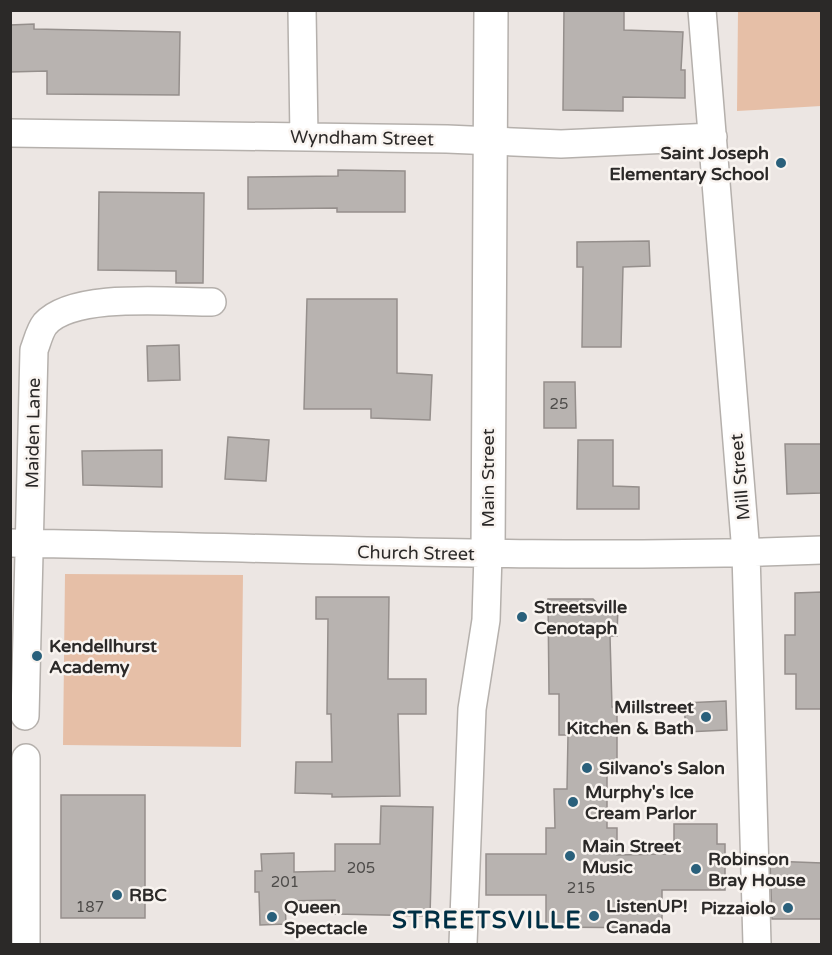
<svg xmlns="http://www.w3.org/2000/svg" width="832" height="955" font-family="'Varela Round',sans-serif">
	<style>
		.green { fill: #e6bfa7 }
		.building { fill: #b8b3b0; stroke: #958f8c; stroke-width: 1.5 }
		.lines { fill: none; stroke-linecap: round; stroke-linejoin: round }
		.street-casing { stroke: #b5b0ac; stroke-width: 30 }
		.secondary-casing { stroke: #b5b0ac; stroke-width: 36 }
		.street { stroke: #fff; stroke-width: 27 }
		.secondary { stroke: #fff; stroke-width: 33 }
		.poi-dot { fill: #2a607b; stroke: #f9f4f0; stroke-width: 2 }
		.labels { text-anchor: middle; stroke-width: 5; stroke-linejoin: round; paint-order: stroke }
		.number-label { font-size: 15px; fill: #4e4c4a }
		.street-label { font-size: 18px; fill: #2b2928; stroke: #f9f4f0 }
		.poi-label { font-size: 18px; font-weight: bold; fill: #2b2928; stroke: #f9f4f0; text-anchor: start }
		.district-label { font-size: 24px; font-weight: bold; letter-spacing: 1.5px; fill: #002f44; stroke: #f9f4f0 }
	</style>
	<rect width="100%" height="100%" fill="#ece6e3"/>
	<!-- green -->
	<path class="green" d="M738,11H821V106L737,111Z
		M65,574L243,575L241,747L63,745Z"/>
	<!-- building -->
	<path class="building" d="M564,10H624V30L683,32L681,70H685V98L623,97V111L563,110Z
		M34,24V29L180,32L179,95L47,94V71L10,72V25Z
		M338,170L405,171V212H337V208L248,209V177L338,176Z
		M99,192L204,193L203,283H176V271L98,270Z
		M649,241L650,266L623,267L621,347H582L583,267H577V242Z
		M307,299H397V373L432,375L430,420L371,418V409H304Z
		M179,345L180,380L148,381L147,346Z
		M544,382H575L576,428H544Z
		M228,437L269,440L266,481L225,479Z
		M578,440H613V486L639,487V509H577Z
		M785,444H822V493L787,494Z
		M162,450V487L83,485L82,451Z
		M822,592V709H796V674H785V635H795V593Z
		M316,597H389L388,679H426V714H398L400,796L332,797V794L295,793L296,762H332L331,714H327L328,619H316Z
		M548,599H593L600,606H618L617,636H610L612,707H617V770H607V828H617V855L666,854V848L674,847V824H717V844H725V890H662V928L546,927V895H486V854H546V828H555L554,789H567L568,735H559V694H549Z
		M726,701L727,730L686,732L684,703Z
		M61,795H145V918H61Z
		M381,806L433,807L430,916L335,914V900L285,901L286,924L260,925L259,892H255V871H262L261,854L294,853V872L335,871V844H380Z
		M770,861L822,863V919H772Z"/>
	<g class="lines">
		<defs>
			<path id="street" d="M302,10L304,137
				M702,10L746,553L757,944
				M10,133L447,139L561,144L713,137
				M10,543C281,547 551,561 822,550
				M25,716L34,350C37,342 40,330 45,324C73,292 171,302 212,302
				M26,758V944
				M463,944L472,709L486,620L488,554"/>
			<path id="secondary" d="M488,554L491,10"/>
		</defs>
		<!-- street casing -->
		<use href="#street" class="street-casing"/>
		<!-- secondary casing -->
		<use href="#secondary" class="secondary-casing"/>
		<!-- street -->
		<use href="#street" class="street"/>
		<!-- secondary -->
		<use href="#secondary" class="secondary"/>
	</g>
	<!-- markers -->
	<g class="poi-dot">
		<circle cx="781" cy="163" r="6"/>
		<circle cx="522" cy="617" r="6"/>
		<circle cx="37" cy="656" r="6"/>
		<circle cx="706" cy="717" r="6"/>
		<circle cx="587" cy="768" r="6"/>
		<circle cx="573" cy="802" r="6"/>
		<circle cx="570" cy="856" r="6"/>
		<circle cx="696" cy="869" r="6"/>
		<circle cx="117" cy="895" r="6"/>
		<circle cx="788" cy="908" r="6"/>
		<circle cx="594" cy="916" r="6"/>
		<circle cx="272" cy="917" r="6"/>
	</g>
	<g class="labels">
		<!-- number labels -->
		<g class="number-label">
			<text x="559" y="409">25</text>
			<text x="361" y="873">205</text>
			<text x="285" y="887">201</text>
			<text x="581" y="893">215</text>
			<text x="90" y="912">187</text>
		</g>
		<!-- street labels -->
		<g class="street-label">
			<text transform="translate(362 138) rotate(1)" y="6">Wyndham Street</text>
			<text transform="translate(33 433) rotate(-89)" y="6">Maiden Lane</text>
			<text transform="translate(740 477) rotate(-95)" y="6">Mill Street</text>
			<text transform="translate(488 478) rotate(-90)" y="6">Main Street</text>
			<text transform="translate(416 553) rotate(1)" y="6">Church Street</text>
		</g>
		<!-- poi labels -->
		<g class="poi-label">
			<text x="769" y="159" text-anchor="end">Saint Joseph<tspan x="769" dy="21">Elementary School</tspan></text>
			<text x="534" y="613">Streetsville<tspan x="534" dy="21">Cenotaph</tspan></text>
			<text x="49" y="652">Kendellhurst<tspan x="49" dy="21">Academy</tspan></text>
			<text x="694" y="713" text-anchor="end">Millstreet<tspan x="694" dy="21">Kitchen &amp; Bath</tspan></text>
			<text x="599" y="774">Silvano's Salon</text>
			<text x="585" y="798">Murphy's Ice<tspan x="585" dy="21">Cream Parlor</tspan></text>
			<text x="582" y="852">Main Street<tspan x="582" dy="21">Music</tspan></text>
			<text x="708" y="865">Robinson<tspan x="708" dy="21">Bray House</tspan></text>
			<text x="129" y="901">RBC</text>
			<text x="606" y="912">ListenUP!<tspan x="606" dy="21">Canada</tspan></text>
			<text x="284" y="913">Queen<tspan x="284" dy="21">Spectacle</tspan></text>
			<text x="776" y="914" text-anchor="end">Pizzaiolo</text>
		</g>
		<!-- district labels -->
		<g class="district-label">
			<text x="487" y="928">STREETSVILLE</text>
		</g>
	</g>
	<!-- border -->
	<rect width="832" height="955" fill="none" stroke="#2b2928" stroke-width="24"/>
</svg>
